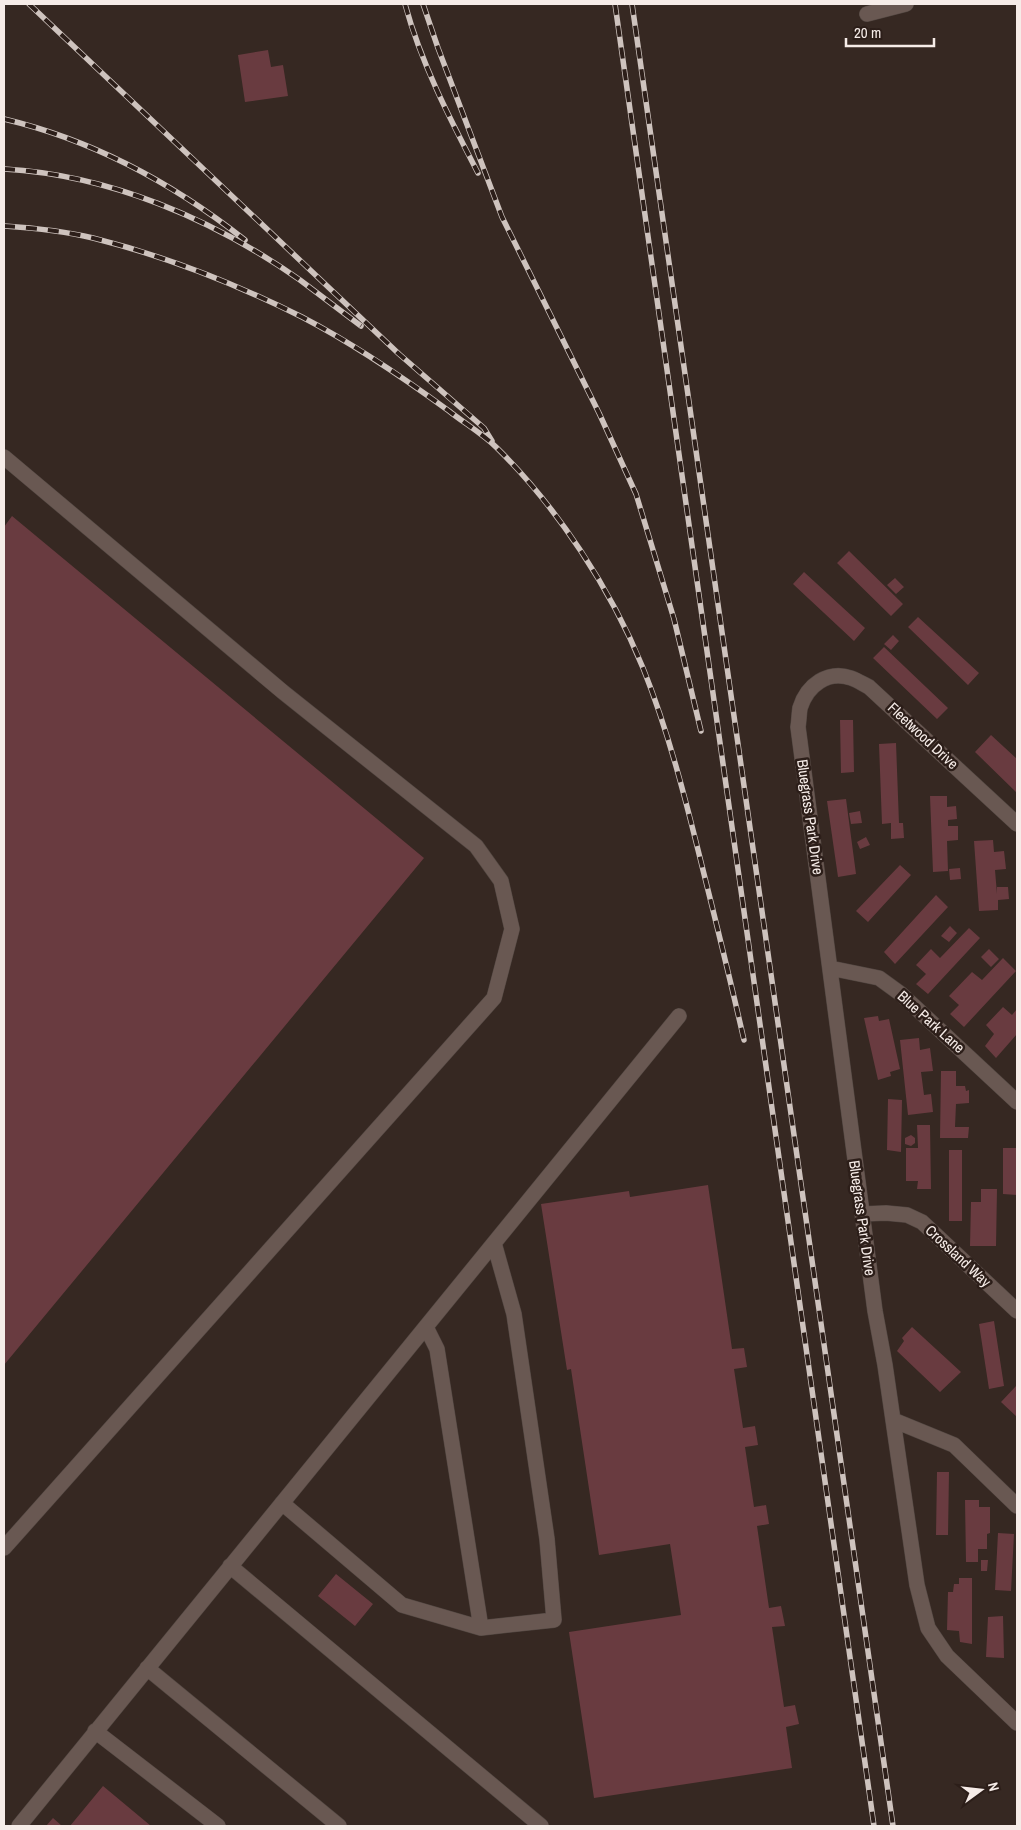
<svg xmlns="http://www.w3.org/2000/svg" width="1021" height="1830" font-family="'Archivo Narrow',sans-serif">
	<style>
		.building { fill: #693b40 }
		.lines { fill: none; stroke-linecap: round; stroke-linejoin: round }
		.minor-casing { stroke: #514641; stroke-width: 16 }
		.minor { stroke: #695852; stroke-width: 15 }
		.rail-casing { stroke: #cec3be; stroke-width: 5.5 }
		.rail { stroke: #2c1e19; stroke-width: 4; stroke-dasharray: 11; stroke-linecap: butt }
		.labels { text-anchor: middle; stroke-width: 5; stroke-linejoin: round; paint-order: stroke }
		.street-label { font-size: 15px; fill: #f6ece8; stroke: #2c1e19 }
	</style>
	<rect width="100%" height="100%" fill="#362822"/>
	<!-- building -->
	<path class="building" d="M268,50L271,67L283,65L288,96L245,102L238,55Z
		M12,516L424,858L4,1365V527Z
		M849,551L903,604L891,616L837,563Z
		M804,572L865,628L854,641L793,584Z
		M895,578L904,587L896,594L887,585Z
		M918,617L979,673L968,685L908,627Z
		M893,635L899,641L891,650L884,644Z
		M884,647L948,708L937,719L873,658Z
		M840,720H853L854,772L841,773Z
		M991,735L1017,759V793L975,752Z
		M896,743L899,823H903L904,838L891,839V823L882,824L879,744Z
		M930,796H947V807L956,806L957,819L948,820V826H958V840L947,841L948,871L933,872Z
		M846,799L856,874L838,877L827,801Z
		M860,811L862,823L851,824L849,813Z
		M866,837L870,845L860,849L857,842Z
		M993,840L994,852L1004,851L1006,869L995,870L997,894V887H1008L1009,899L998,900V910L979,911L974,841Z
		M900,865L911,875L868,922L856,911Z
		M960,868L961,879L950,880L949,869Z
		M936,895L948,907L895,964L884,952Z
		M950,926L957,933L949,942L941,936Z
		M969,928L980,938L928,994L916,984L926,974L916,965L931,949L940,958Z
		M989,949L999,959L991,967L981,957Z
		M1003,958L1016,971L964,1027L950,1014L959,1005L949,996L972,972L982,980Z
		M1003,1007L1012,1015L1017,1009V1034L996,1058L985,1046L994,1034L986,1025Z
		M878,1016L879,1021L889,1019L900,1069L890,1072L891,1076L878,1080L864,1018Z
		M919,1038L920,1050L930,1048L933,1071L921,1072L924,1095L931,1094L933,1112L908,1115L900,1040Z
		M941,1071H956V1086H965L966,1091L969,1090V1103L956,1104L955,1127H969L968,1138H940Z
		M888,1099L902,1100L901,1152L887,1150Z
		M917,1125H930L931,1189H917L918,1181H906V1148H918Z
		M911,1135L915,1138V1143L911,1146L905,1144V1138Z
		M1003,1148H1017V1195L1003,1194Z
		M949,1150H962V1221H949Z
		M708,1185L732,1349L744,1348L747,1367L734,1369L743,1428L755,1426L758,1445L745,1447L754,1507L766,1505L769,1524L757,1526L769,1608L781,1606L785,1626L772,1627L784,1707L795,1705L799,1724L786,1727L792,1768L594,1798L569,1632L681,1615L670,1544L599,1555L571,1369L567,1370L541,1204L629,1191L630,1197Z
		M981,1189H997L996,1246H970L971,1202H981Z
		M994,1321L1004,1386L989,1389L979,1324Z
		M912,1327L961,1372L940,1392L897,1351L904,1341L902,1338Z
		M1017,1385V1417L1001,1402Z
		M937,1472H949L948,1535H936Z
		M965,1500H979V1507H990V1533L987,1534V1549H978V1562H966Z
		M998,1533L1014,1534L1011,1591L995,1590Z
		M981,1560H988L987,1571H981Z
		M336,1574L373,1604L355,1626L318,1596Z
		M959,1578H972V1644L960,1642L959,1631L947,1630L948,1592H953L954,1584H959Z
		M1003,1616L1004,1658L986,1657L988,1617Z
		M103,1786L151,1826H70Z
		M53,1818L62,1826H46Z"/>
	<g class="lines">
		<defs>
			<path id="minor" d="M867,14L906,4
				M4,457L283,692L476,846L501,881L512,929L494,998L4,1548
				M1017,824L869,687C863,684 857,680 851,678C828,670 807,685 800,708C799,714 799,721 798,727L875,1311L885,1365L917,1585L928,1628L947,1656L1017,1723
				M830,968L879,978L901,994L1017,1102
				M862,1214L886,1213L907,1215L922,1222L1017,1311
				M426,1327L437,1349L481,1628L554,1620L547,1539L514,1314L494,1243
				M893,1420L954,1445L1017,1506
				M282,1503L402,1605L481,1628
				M230,1566L541,1826
				M147,1668L339,1826
				M95,1731L218,1826
				M19,1826L679,1016"/>
		</defs>
		<!-- minor casing -->
		<use href="#minor" class="minor-casing"/>
		<!-- minor -->
		<use href="#minor" class="minor"/>
		<defs>
			<path id="rail" d="M29,4L399,354L484,428L492,441
				M405,4C421,63 450,119 478,173
				M423,4L438,48L502,217L599,413L636,494L674,619L701,731
				M615,4L874,1826
				M632,4L893,1826
				M4,119C93,140 174,184 245,240
				M4,169C110,175 213,219 300,280C320,295 341,311 361,326
				M4,226C34,228 64,231 93,238C165,256 236,284 302,317C354,344 401,376 449,411C464,423 483,434 497,448C557,507 611,589 643,668C669,733 686,801 703,870C717,926 731,983 744,1040"/>
		</defs>
		<!-- rail casing -->
		<use href="#rail" class="rail-casing"/>
		<!-- rail -->
		<use href="#rail" class="rail"/>
	</g>
	<g class="labels">
		<!-- street labels -->
		<g class="street-label">
			<text transform="translate(923 736) rotate(43)" y="5">Fleetwood Drive</text>
			<text transform="translate(810 817) rotate(82)" y="5">Bluegrass Park Drive</text>
			<text transform="translate(931 1022) rotate(42)" y="5">Blue Park Lane</text>
			<text transform="translate(862 1218) rotate(82)" y="5">Bluegrass Park Drive</text>
			<text transform="translate(958 1256) rotate(43)" y="5">Crossland Way</text>
		</g>
	</g>
	<!-- border -->
	<rect width="1021" height="1830" fill="none" stroke="#f6ece8" stroke-width="10"/>
	<!-- north arrow -->
	<g transform="translate(981 1790) rotate(75)" stroke="#2c1e19" stroke-width="4" paint-order="stroke">
	<path d="M0-4L9 19L0 12L-9 19Z" fill="#f6ece8"/>
	<text y="-8" font-size="14" font-weight="bold" text-anchor="middle" fill="#f6ece8">N</text>
	</g>
	<!-- scale -->
	<path d="M846 38v8h88v-8" fill="none" stroke="#f6ece8" stroke-width="2.5"/>
	<text x="854" y="38" font-size="15" fill="#f6ece8" stroke="#2c1e19" stroke-width="4" paint-order="stroke">20 m</text>
</svg>
